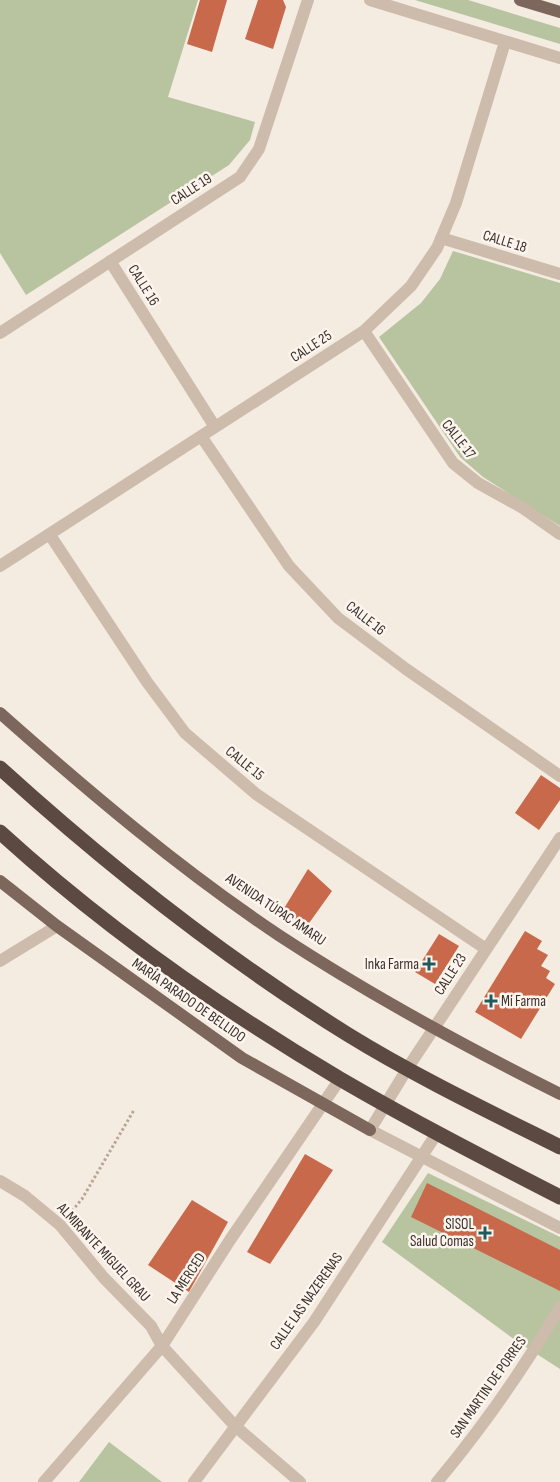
<svg xmlns="http://www.w3.org/2000/svg" width="560" height="1482" font-family="'Sofia Sans Condensed',sans-serif">
	<style>
		.green { fill: #b8c4a0 }
		.building { fill: #c8694b }
		.lines { fill: none; stroke-linecap: round; stroke-linejoin: round }
		.path { stroke: #b9a596; stroke-width: 3; stroke-dasharray: 2.5 2.5; stroke-linecap: butt }
		.minor { stroke: #cdbbac; stroke-width: 12 }
		.major { stroke: #7d675c; stroke-width: 12 }
		.highway { stroke: #5c4a42; stroke-width: 15 }
		.poi-dot { fill: #1f5a5e; stroke: #fbf5ee; stroke-width: 2 }
		.labels { text-anchor: middle; stroke-width: 5; stroke-linejoin: round; paint-order: stroke }
		.street-label { font-size: 15px; fill: #3b302b; stroke: #fbf5ee }
		.poi-label { font-size: 15px; fill: #3b302b; stroke: #fbf5ee; text-anchor: end }
	</style>
	<rect width="100%" height="100%" fill="#f4ebe1"/>
	<!-- green -->
	<path class="green" d="M0,0H198L168,97L255,122L250,140L229,165L26,295L0,253Z
		M415,0H468L560,28V44Z
		M453,251L560,283V526L483,477L460,457L379,337L421,303L440,279Z
		M428,1173L560,1237V1369L515,1340L382,1242Z
		M109,1442L162,1482H79Z"/>
	<!-- building -->
	<path class="building" d="M200,0H227L212,52L187,44Z
		M258,0H283L286,7L273,49L245,39Z
		M541,775L560,788V800L539,830L515,813Z
		M308,869L332,891L302,933L283,910Z
		M525,931L542,941L537,949L548,955L541,966L550,971L546,978L555,984L521,1039L475,1012Z
		M439,934L459,946L435,984L415,972Z
		M305,1154L333,1170L270,1264L247,1252Z
		M427,1183L560,1250V1291L411,1217Z
		M192,1200L228,1222L189,1292L148,1265Z"/>
	<g class="lines">
		<!-- path -->
		<path class="path" d="M72,1211L82,1199L134,1110"/>
		<!-- minor -->
		<path class="minor" d="M370,0L560,58
			M441,238L560,274
			M110,261L215,427
			M364,331L453,463L478,483L523,508L560,534
			M0,333L240,177L259,149L308,0
			M201,436L289,566L338,618L406,669L560,776
			M50,535L147,682L185,733L256,794L486,949
			M0,566L364,331L411,286L437,248L456,203L505,42
			M560,838L407,1069L370,1130L560,1228
			M0,961L57,926
			M0,1181L25,1196L60,1225L104,1278L151,1326L162,1346L235,1426L300,1482
			M44,1482L162,1346L230,1240L340,1079
			M194,1482L314,1322L437,1133
			M437,1482C483,1427 524,1368 560,1307"/>
		<!-- major -->
		<path class="major" d="M520,0L560,12
			M0,713C89,792 181,870 280,936C370,995 464,1046 560,1094
			M0,881L57,926L242,1058L370,1130"/>
		<!-- highway -->
		<path class="highway" d="M0,768C108,866 223,957 347,1034C415,1076 488,1111 560,1147
			M0,832C103,926 220,1008 340,1079C412,1121 486,1159 560,1197"/>
	</g>
	<!-- markers -->
	<g class="poi-dot">
		<path d="M426.5 956.5h5v5h5v5h-5v5h-5v-5h-5v-5h5z"/>
		<path d="M488.5 993.5h5v5h5v5h-5v5h-5v-5h-5v-5h5z"/>
		<path d="M482.5 1225.5h5v5h5v5h-5v5h-5v-5h-5v-5h5z"/>
	</g>
	<g class="labels">
		<!-- street labels -->
		<g class="street-label">
			<text transform="translate(191 189) rotate(-33)" y="5">CALLE 19</text>
			<text transform="translate(505 241) rotate(17)" y="5">CALLE 18</text>
			<text transform="translate(144 285) rotate(58)" y="5">CALLE 16</text>
			<text transform="translate(311 346) rotate(-33)" y="5">CALLE 25</text>
			<text transform="translate(459 439) rotate(52)" y="5">CALLE 17</text>
			<text transform="translate(366 618) rotate(38)" y="5">CALLE 16</text>
			<text transform="translate(245 763) rotate(39)" y="5">CALLE 15</text>
			<text transform="translate(276 909) rotate(34)" y="5">AVENIDA TÚPAC AMARU</text>
			<text transform="translate(450 974) rotate(-57)" y="5">CALLE 23</text>
			<text transform="translate(189 1000) rotate(35)" y="5">MARÍA PARADO DE BELLIDO</text>
			<text transform="translate(104 1252) rotate(47)" y="5">ALMIRANTE MIGUEL GRAU</text>
			<text transform="translate(186 1278) rotate(-57)" y="5">LA MERCED</text>
			<text transform="translate(306 1301) rotate(-55)" y="5">CALLE LAS NAZERENAS</text>
			<text transform="translate(488 1387) rotate(-55)" y="5">SAN MARTIN DE PORRES</text>
		</g>
		<!-- poi labels -->
		<g class="poi-label">
			<text x="419" y="969">Inka Farma</text>
			<text x="501" y="1006" text-anchor="start">Mi Farma</text>
			<text x="474" y="1229">SISOL<tspan x="474" dy="17">Salud Comas</tspan></text>
		</g>
	</g>
</svg>
